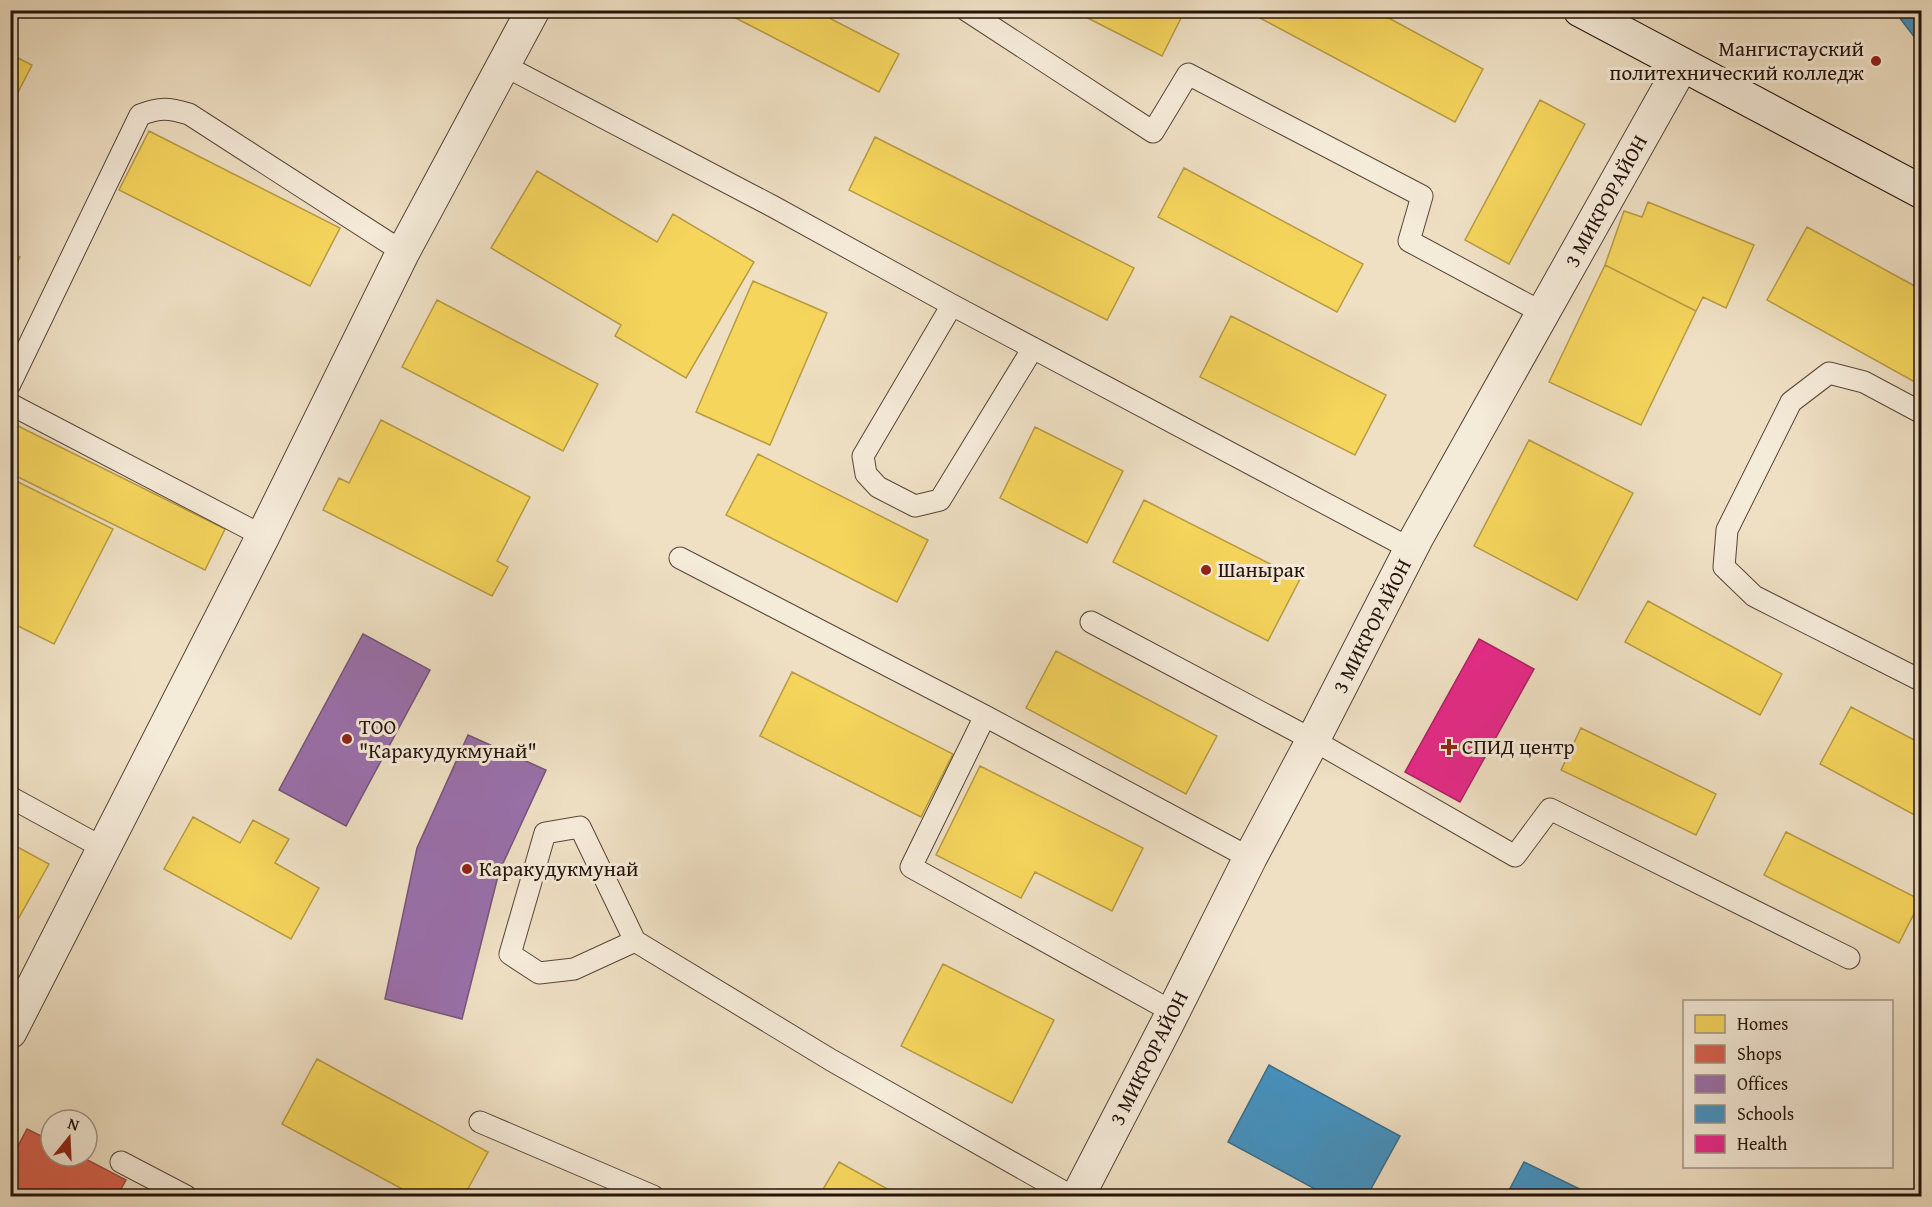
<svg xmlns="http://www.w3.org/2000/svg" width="1932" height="1207" font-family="'Gentium Book Plus',serif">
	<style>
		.homes { fill: #f6d55c; stroke: #b79b44; stroke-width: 1.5 }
		.shops { fill: #d6604d; stroke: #a04939; stroke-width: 1.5 }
		.offices { fill: #9970ab; stroke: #76547b; stroke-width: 1.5 }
		.schools { fill: #4393c3; stroke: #396d8c; stroke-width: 1.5 }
		.health { fill: #e7298a; stroke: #ac2264; stroke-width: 1.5 }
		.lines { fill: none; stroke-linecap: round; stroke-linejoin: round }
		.lane-casing { stroke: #564639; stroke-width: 23 }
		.street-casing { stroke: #564639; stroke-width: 35 }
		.secondary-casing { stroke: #23130b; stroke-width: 35 }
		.lane { stroke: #f5ebd9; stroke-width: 21 }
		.street { stroke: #f5ebd9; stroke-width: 33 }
		.secondary { stroke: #f5ebd9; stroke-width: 33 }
		.poi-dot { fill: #8f2418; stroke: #f5ebd9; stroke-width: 2 }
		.labels { text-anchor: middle; stroke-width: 6; stroke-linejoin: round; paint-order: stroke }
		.poi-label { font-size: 21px; fill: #23130b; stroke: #f5ebd9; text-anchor: start }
		.street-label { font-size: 21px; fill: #23130b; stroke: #f5ebd9 }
	</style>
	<rect width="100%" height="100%" fill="#efe0c4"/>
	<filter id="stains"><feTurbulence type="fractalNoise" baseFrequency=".00333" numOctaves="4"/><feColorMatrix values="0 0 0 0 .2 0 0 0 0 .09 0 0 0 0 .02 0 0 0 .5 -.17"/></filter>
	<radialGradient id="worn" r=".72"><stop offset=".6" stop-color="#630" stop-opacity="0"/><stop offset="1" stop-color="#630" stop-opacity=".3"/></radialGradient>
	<!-- homes -->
	<path class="homes" d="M720,10H814L899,54L879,92Z
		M1072,10H1185L1162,56Z
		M1245,10H1374L1483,69L1455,122Z
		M10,54L32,65L10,108Z
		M1540,100L1585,124L1509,264L1465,240Z
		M149,131L340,228L310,286L119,190Z
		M875,137L1134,268L1107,320L849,190Z
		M1184,168L1363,264L1337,312L1158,217Z
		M537,171L657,242L673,214L754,262L686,378L615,336L621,325L491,248Z
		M1648,202L1754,245L1726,308L1703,297L1696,311L1605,265L1624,211L1642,217Z
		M1807,227L1922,290V386L1767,300Z
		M10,252L20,257L10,276Z
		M1605,265L1696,311L1641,425L1549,382Z
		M753,281L827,313L770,445L696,412Z
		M437,300L598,384L563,451L402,367Z
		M1231,316L1386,395L1355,455L1200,377Z
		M381,420L530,497L497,561L508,567L492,596L323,510L339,478L349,483Z
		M10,422L225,529L205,570L10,473Z
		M1035,427L1123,471L1087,543L1000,498Z
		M1529,440L1633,493L1577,600L1474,546Z
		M758,454L928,540L897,602L726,515Z
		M10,478L113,529L54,644L10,622Z
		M1144,500L1300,579L1268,641L1113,562Z
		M1648,601L1782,674L1760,715L1625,642Z
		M1056,651L1217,736L1186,794L1026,708Z
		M792,672L953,754L921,817L760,736Z
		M1851,707L1922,744V819L1820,764Z
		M1581,728L1716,794L1696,835L1561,770Z
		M980,766L1143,848L1112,911L1035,872L1021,898L936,855Z
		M193,817L240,843L253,820L289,839L275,863L319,888L291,939L164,869Z
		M1786,832L1921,900L1899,943L1764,875Z
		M10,843L49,864L11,932H10Z
		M943,964L1054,1020L1012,1103L901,1046Z
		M317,1059L488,1152L464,1196H415L282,1124Z
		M839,1162L900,1196H819Z"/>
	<!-- shops -->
	<path class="shops" d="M27,1129L51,1141V1156H80L126,1180L117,1196H10V1161Z"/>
	<!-- offices -->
	<path class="offices" d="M363,634L430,670L346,826L279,790Z
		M468,735L546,770L499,872L462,1019L385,999L417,848Z"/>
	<!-- schools -->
	<path class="schools" d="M1903,10H1922V47L1899,17Z
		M1269,1065L1400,1136L1367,1196H1328L1228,1142Z
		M1524,1162L1594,1196H1506Z"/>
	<!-- health -->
	<path class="health" d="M1479,639L1534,669L1460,802L1405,772Z"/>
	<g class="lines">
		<defs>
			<path id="lane" d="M966,10L1153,132L1188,74L1422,196L1409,241L1543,313
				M503,65L774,207L952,305L1411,549
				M952,305L863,456L866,474L878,487L915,506L940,500L1033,348
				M10,384L140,115C160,107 169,108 189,114L403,252
				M10,404L263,536
				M1922,413L1864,382L1829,373L1791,402L1727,530L1724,567L1754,596L1922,681
				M680,558L985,716L1250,858
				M1091,622L1313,740L1515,856L1550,809L1849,958
				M985,716L911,867L1173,1012
				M10,797L105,849
				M635,941L574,969L539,973L510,954L545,833L580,827L635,941L831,1060L1071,1196
				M480,1122L653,1196
				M121,1162L186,1196"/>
			<path id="street" d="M10,1032L263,536L403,252L533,10
				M1078,1196L1167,1024L1250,858L1313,740L1417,537L1682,65"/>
			<path id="secondary" d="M1580,10L1922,192"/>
		</defs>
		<!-- lane casing -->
		<use href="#lane" class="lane-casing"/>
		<!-- street casing -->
		<use href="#street" class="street-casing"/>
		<!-- secondary casing -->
		<use href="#secondary" class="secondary-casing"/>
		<!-- lane -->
		<use href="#lane" class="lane"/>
		<!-- street -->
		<use href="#street" class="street"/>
		<!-- secondary -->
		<use href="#secondary" class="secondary"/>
	</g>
	<!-- markers -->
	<g class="poi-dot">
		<circle cx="1876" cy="61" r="6"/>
		<circle cx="1206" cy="570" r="6"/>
		<circle cx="347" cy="739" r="6"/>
		<path d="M1446 738h6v6h6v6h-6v6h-6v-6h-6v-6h6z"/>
		<circle cx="467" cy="869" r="6"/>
	</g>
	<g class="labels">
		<!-- poi labels -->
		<g class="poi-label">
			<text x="1864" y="56" text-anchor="end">Мангистауский<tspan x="1864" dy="24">политехнический колледж</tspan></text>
			<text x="1218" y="577">Шанырак</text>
			<text x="359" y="734">ТОО<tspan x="359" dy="24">"Каракудукмунай"</tspan></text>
			<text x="1462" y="754">СПИД центр</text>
			<text x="479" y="876">Каракудукмунай</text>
		</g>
		<!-- street labels -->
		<g class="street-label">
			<text transform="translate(1606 201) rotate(-61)" y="7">3 МИКРОРАЙОН</text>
			<text transform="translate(1372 626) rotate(-63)" y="7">3 МИКРОРАЙОН</text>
			<text transform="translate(1149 1058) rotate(-63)" y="7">3 МИКРОРАЙОН</text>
		</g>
	</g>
	<!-- margin -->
	<rect width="1932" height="1207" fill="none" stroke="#efe0c4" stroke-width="36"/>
	<rect x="12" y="12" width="1908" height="1183" fill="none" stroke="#23130b" stroke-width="3"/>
	<rect x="18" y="18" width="1896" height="1171" fill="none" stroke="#23130b" stroke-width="1.5"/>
	<!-- legend -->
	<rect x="1683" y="1000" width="210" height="168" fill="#f5ebd9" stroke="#a19587" stroke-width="1.5"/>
	<rect x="1695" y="1015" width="30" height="18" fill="#f6d55c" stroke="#a19587" stroke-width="1.5"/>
	<text x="1737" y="1030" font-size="18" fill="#23130b">Homes</text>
	<rect x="1695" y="1045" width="30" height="18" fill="#d6604d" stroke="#a19587" stroke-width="1.5"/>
	<text x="1737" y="1060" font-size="18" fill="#23130b">Shops</text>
	<rect x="1695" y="1075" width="30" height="18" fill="#9970ab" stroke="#a19587" stroke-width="1.5"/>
	<text x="1737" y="1090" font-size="18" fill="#23130b">Offices</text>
	<rect x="1695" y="1105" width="30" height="18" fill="#4393c3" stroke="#a19587" stroke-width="1.5"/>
	<text x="1737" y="1120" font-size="18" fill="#23130b">Schools</text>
	<rect x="1695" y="1135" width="30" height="18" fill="#e7298a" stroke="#a19587" stroke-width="1.5"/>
	<text x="1737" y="1150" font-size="18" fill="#23130b">Health</text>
	<!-- north arrow -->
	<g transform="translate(69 1138) rotate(18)"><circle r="28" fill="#f5ebd9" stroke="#a19587" stroke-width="1.5"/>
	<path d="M0-4.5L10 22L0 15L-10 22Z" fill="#8f2418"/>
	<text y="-9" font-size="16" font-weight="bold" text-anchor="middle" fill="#23130b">N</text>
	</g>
	<rect width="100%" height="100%" filter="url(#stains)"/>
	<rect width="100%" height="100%" fill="url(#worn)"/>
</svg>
